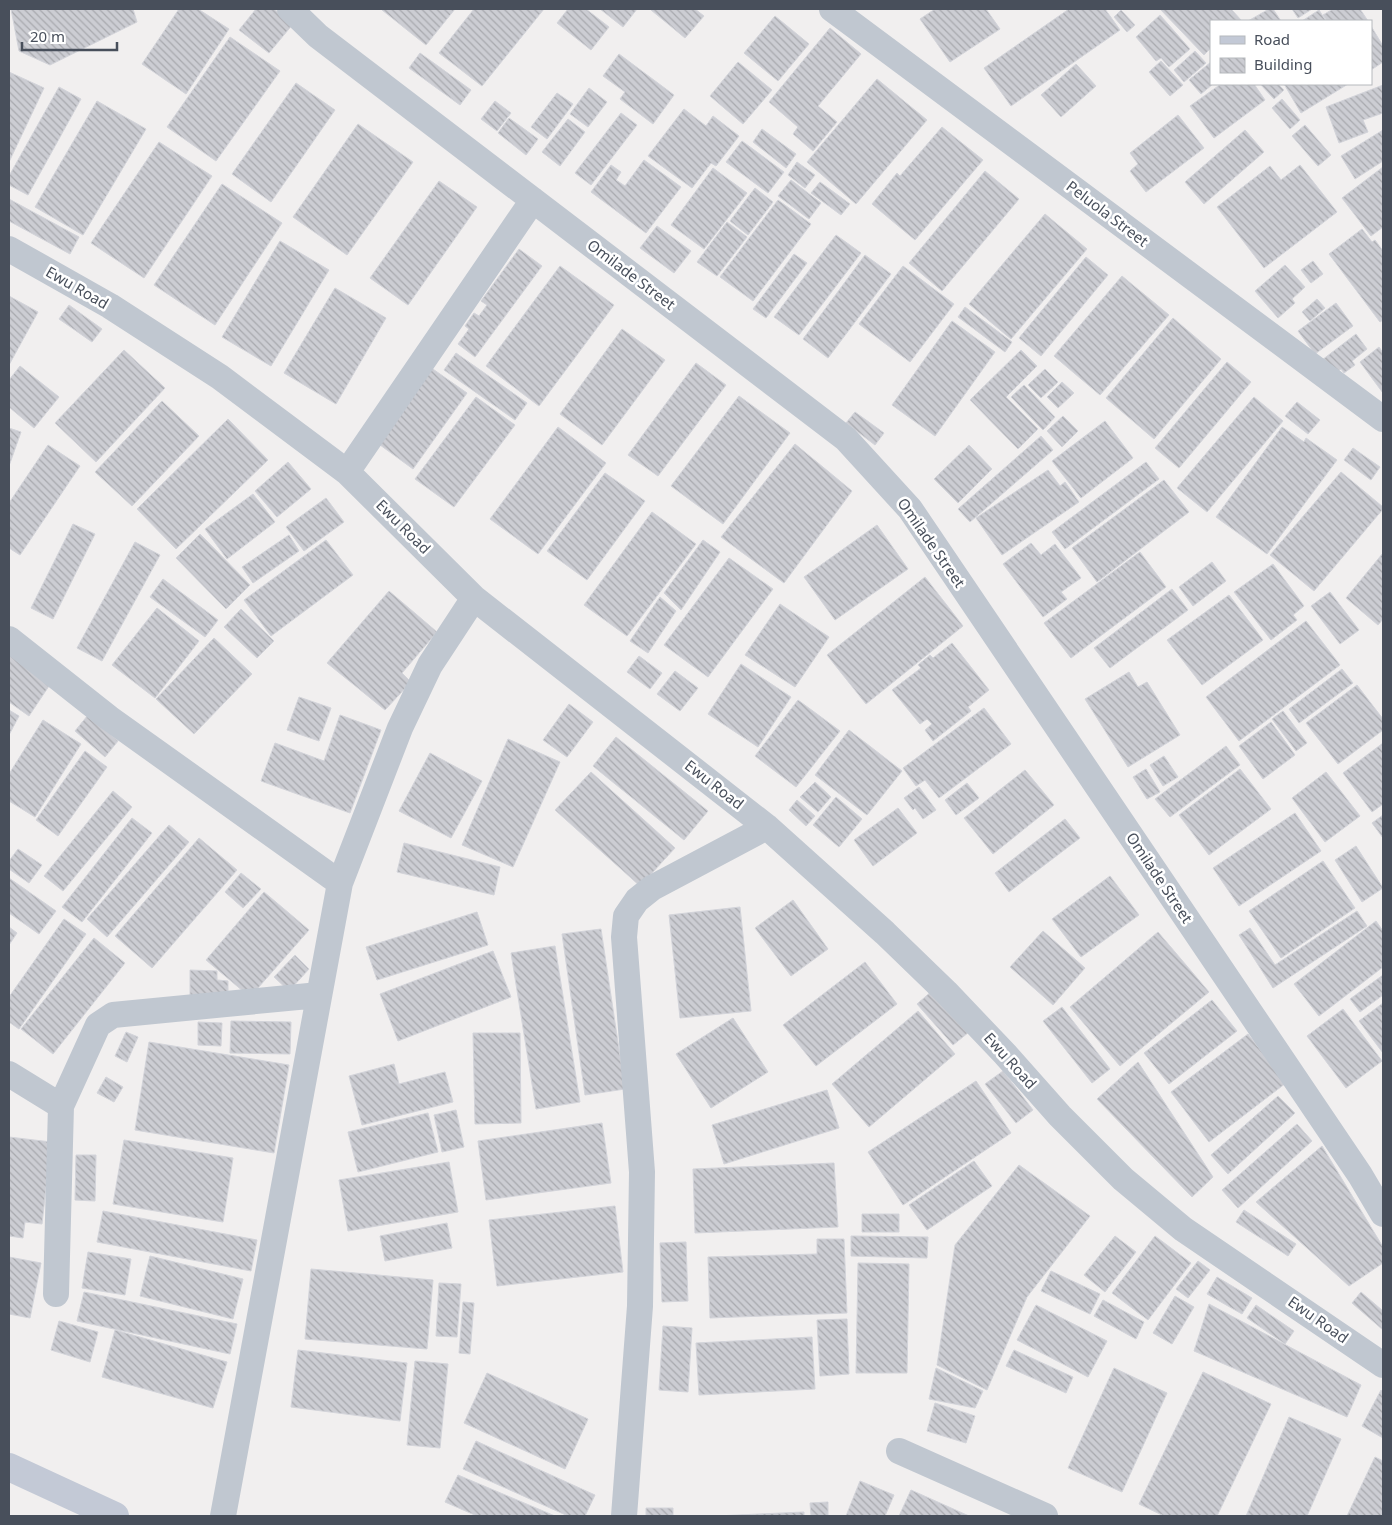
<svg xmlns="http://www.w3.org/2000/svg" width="1392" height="1525" font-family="'Noto Sans',sans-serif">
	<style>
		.building { fill: url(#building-back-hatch); stroke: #d3d4da }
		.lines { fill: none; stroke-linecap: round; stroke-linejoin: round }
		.street { stroke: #c0c7d0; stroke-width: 26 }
		.secondary { stroke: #c3c9d6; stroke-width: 28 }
		.labels { text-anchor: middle; stroke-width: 5; stroke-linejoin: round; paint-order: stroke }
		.street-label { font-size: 15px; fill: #484f5b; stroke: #fff }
	</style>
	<defs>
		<pattern id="building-back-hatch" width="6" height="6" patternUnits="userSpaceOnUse" patternTransform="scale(1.25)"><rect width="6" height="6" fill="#cccdd3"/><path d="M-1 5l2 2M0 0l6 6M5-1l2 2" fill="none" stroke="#a8a9ae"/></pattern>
	</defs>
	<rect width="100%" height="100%" fill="#f1efef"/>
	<!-- building -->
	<path class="building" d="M11,9H133L137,22L50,65L19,51Z
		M179,9H198L229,29L186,94L142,64Z
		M256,9H274L293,24L269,53L239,30Z
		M383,9H455L426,45L382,10Z
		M474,9H544L482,86L439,53Z
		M568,9H586L609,27L591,50L557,23Z
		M600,9H637L623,27Z
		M652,9H695L704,16L685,38L651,10Z
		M935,9H986L1000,29L950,62L920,19Z
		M1069,9H1105L1120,30L1011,106L984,68Z
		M1160,9H1231L1241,20L1240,21H1211V48L1204,55Z
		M1269,9H1273L1281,21H1248Z
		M1292,9H1312L1298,18Z
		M1333,9H1360L1368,21H1327L1323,15Z
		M1121,10L1135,25L1127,32L1114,17Z
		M1319,10L1326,21H1302Z
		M1160,15L1190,49L1169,67L1161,58L1156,61L1136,37Z
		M775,16L809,44L778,81L744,53Z
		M1371,26L1383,46V62L1371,70Z
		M830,28L861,54L818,106L837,122L813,151L793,134L798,127L769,102Z
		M230,37L280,71L216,161L167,127Z
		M1195,51L1206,63L1184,82L1174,70Z
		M420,53L471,90L460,105L409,68Z
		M619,54L674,95L653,124L620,99L625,92L603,76Z
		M1161,61L1183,85L1170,96L1149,72Z
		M738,62L772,90L743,124L710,96Z
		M1211,62V84H1213L1201,94L1189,80Z
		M1076,64L1096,86L1061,117L1041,95Z
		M9,72L44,88L9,162Z
		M877,79L927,120L856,204L807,162Z
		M296,83L335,110L271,202L232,174Z
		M1221,84H1254L1265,100L1214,138L1190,106Z
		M1260,84H1278L1284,90L1274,99Z
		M1284,84H1348L1301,113Z
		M1383,85V113L1363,120L1368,132L1339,143L1326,107Z
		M59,87L81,99L28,195L9,185V176Z
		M589,88L607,102L588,127L570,114Z
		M557,93L573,104L547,139L531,127Z
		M1282,99L1300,120L1290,129L1272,108Z
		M97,101L146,129L83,235L35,207Z
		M495,101L511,113L497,131L481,119Z
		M684,109L706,126L713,116L739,136L716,166L711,163L692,188L648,156Z
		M621,113L637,125L591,185L575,173Z
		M1178,115L1204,148L1146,192L1130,171L1138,164L1130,153Z
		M509,118L538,139L526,155L498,133Z
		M568,119L585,132L560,166L542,152Z
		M358,124L413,162L347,255L293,217Z
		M1305,125L1331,155L1318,166L1292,136Z
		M942,127L983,160L915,240L872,204L897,173L900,176Z
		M762,129L796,154L786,168L753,142Z
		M1245,130L1264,152L1204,204L1185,182Z
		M1383,130V161L1355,179L1341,156Z
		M742,141L784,172L768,193L726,162Z
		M159,142L212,176L144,278L91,243Z
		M644,160L681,187L646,233L591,192L611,165L621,172L616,180L625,186Z
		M797,162L815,175L805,188L788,175Z
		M1300,165L1337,212L1264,268L1217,207L1270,166L1281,180Z
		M1383,167V227L1371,236L1342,198Z
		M713,168L747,193L704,249L671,225Z
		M985,171L1019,199L942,291L909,263Z
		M791,180L821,203L809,219L778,196Z
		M439,181L477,207L408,305L370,278Z
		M820,182L850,204L841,215L811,193Z
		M222,184L282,223L215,325L154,285Z
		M755,188L773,202L748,235L730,221Z
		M9,199L79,237L70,254L9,221Z
		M778,200L811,224L753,301L720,277Z
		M1045,214L1087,249L1011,339L969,304Z
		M727,222L747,237L717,276L697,262Z
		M657,226L691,251L674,273L640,248Z
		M1362,229L1372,242L1375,240L1383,251V320L1380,322L1329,254Z
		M836,235L861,253L799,335L774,317Z
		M280,241L329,270L271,366L222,337Z
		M519,249L542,266L475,357L458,344L469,329L465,326L474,313L479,316L487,305L481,301Z
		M794,254L807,263L766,318L753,309Z
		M865,255L891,274L828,358L803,339Z
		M1086,257L1108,275L1041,356L1019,338Z
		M1313,261L1323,274L1311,283L1301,270Z
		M1285,265L1305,287L1292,299L1295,303L1278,318L1255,291Z
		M560,266L614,305L539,406L486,366Z
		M903,266L954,304L910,362L859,324Z
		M1122,276L1169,315L1100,395L1054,356Z
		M335,288L386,318L336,404L284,373Z
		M9,296L38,312L9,365Z
		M1317,299L1325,308L1310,321L1302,312Z
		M1336,303L1353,326L1315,354L1298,331Z
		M69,305L102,329L92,342L59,319Z
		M965,307L1012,342L1005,352L958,317Z
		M1173,318L1221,359L1154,439L1106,398Z
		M952,321L995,352L935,436L892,405Z
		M622,329L665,360L602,445L560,414Z
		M1356,334L1367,349L1352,361L1355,365L1344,373L1341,369L1333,375L1322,360Z
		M1379,347L1383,353V393L1360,362Z
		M124,350L165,388L96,462L55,423Z
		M1021,350L1037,366L1006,397L1038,429L1018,449L970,400Z
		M456,353L527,403L515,420L444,370Z
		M1227,362L1251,382L1179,468L1155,448Z
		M696,363L726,385L658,476L628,455Z
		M20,366L59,397L34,428L9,407V380Z
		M430,367L467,393L413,469L376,442Z
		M1045,369L1058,382L1041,398L1028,385Z
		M1062,382L1074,393L1058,408L1047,397Z
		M1024,385L1055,417L1043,430L1011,397Z
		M739,396L790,433L723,524L671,486Z
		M476,397L515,425L454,507L415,479Z
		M1254,397L1283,421L1207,512L1177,488Z
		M162,401L199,436L132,506L95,472Z
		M1297,402L1320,420L1308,434L1285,416Z
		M855,412L884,433L875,445L846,423Z
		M1063,416L1078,431L1062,447L1047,431Z
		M228,419L268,460L176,549L137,509Z
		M1105,421L1133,458L1081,498L1052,461Z
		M558,427L606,463L538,554L490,519Z
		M1282,427L1304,442L1306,438L1337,460L1267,554L1216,517Z
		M9,428L21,432L9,466Z
		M1041,436L1053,450L970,522L958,509Z
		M795,444L852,491L784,583L721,537Z
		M48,445L80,466L20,555L9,548V503Z
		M969,445L992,469L958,503L934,479Z
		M1353,448L1380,467L1371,480L1344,460Z
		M288,462L311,489L277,517L255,491Z
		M1146,462L1159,479L1065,549L1052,532Z
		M1048,470L1060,486L1065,482L1079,502L1002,555L976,518Z
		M1341,472L1383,507V509L1314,591L1270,555Z
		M605,473L645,501L587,580L547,551Z
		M1164,480L1189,512L1097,582L1072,548Z
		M253,494L275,522L227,559L205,529Z
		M326,498L344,522L304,551L286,527Z
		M652,512L696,544L627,636L584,605Z
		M73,524L95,534L53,619L31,608Z
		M877,525L908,569L835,620L804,577Z
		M200,534L250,585L226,609L176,558Z
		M289,535L299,551L253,583L242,567Z
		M326,540L353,575L271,636L244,600Z
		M703,540L720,552L681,610L664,593Z
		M135,542L160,555L102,661L77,648Z
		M1031,543L1041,555L1055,544L1081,578L1061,592L1067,599L1043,617L1003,564Z
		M1140,552L1166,587L1071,658L1044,623Z
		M1383,553V619L1378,625L1346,598Z
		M729,558L773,589L708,677L664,645Z
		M1212,562L1226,581L1193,606L1179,587Z
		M1273,564L1304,606L1293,615L1297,620L1271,640L1234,592Z
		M925,577L963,626L866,704L827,655Z
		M163,579L218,620L205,637L150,597Z
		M1172,589L1188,610L1110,668L1094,648Z
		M389,591L437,632L402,673L411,682L385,710L327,663Z
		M1330,592L1359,630L1340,644L1311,606Z
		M1229,595L1263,640L1202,685L1167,640Z
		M660,597L676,611L648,653L630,641Z
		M780,604L829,637L795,687L745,655Z
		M157,608L199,641L155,698L112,665Z
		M241,609L274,641L257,658L224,627Z
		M1306,621L1340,665L1239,741L1206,697Z
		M214,638L252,674L194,734L156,699Z
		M952,643L989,690L968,707L971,711L933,741L925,730L932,724L927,719L920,724L892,690L921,668L918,665L930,655L933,658Z
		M9,654L51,683L29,716L9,702Z
		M639,656L662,673L650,689L627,672Z
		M741,664L791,697L758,747L708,714Z
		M1342,669L1353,683L1299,723L1289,709Z
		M675,671L698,688L680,711L657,694Z
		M1129,672L1138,687L1147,682L1180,735L1128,767L1085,699Z
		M1357,685L1383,719V730L1338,764L1306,723Z
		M299,697L331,708L319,741L287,730Z
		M798,700L840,731L796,787L755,756Z
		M569,704L593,722L567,757L543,740Z
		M984,708L1011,744L939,798L925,780L916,786L903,768Z
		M9,710L19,716L9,735Z
		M1283,711L1307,743L1296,751L1272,719Z
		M88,715L118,741L105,757L75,731Z
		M340,715L381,730L350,813L261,781L275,743L324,761Z
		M43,720L81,744L35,817L9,801V774Z
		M1271,722L1295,755L1263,779L1239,746Z
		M849,730L902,771L867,815L815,775Z
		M616,737L708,811L684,840L593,766Z
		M508,739L560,762L513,867L462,845Z
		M1383,743V804L1372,812L1343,773Z
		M1226,746L1240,765L1170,817L1155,799Z
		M85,751L107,767L58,836L36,820Z
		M430,753L482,781L451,838L399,811Z
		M1164,756L1178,777L1163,786L1150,765Z
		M1146,769L1160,792L1147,799L1133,777Z
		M1240,769L1271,809L1209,855L1179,815Z
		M1025,770L1054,805L993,854L964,818Z
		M591,772L675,848L640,886L555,810Z
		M1326,772L1360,816L1325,842L1292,798Z
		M815,782L831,797L818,812L800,797Z
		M967,783L979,798L956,815L945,800Z
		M919,787L936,810L923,819L915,808L913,810L904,798Z
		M113,791L132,807L63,891L44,876Z
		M836,797L862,819L839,847L813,825Z
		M797,800L815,816L806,826L789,810Z
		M898,808L917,833L873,866L854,840Z
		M1295,813L1321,851L1239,906L1213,868Z
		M1383,815V838L1372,823Z
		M132,818L152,833L82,922L62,907Z
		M1065,819L1080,838L1009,892L995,873Z
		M169,825L189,842L107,937L87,919Z
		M199,838L237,870L152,968L115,936Z
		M404,843L500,867L494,895L397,872Z
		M1356,846L1383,888L1362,902L1335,860Z
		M18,849L42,865L29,883L9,869V861Z
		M1323,861L1355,908L1281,958L1249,911Z
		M241,873L261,889L243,908L225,892Z
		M1110,876L1139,915L1081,957L1052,919Z
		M9,878L56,911L39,934L9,913Z
		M264,892L309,930L250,997L206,960Z
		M793,900L828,949L791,976L755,928Z
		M740,907L751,1011L680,1018L669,915Z
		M1357,911L1367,926L1273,988L1239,935L1250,928L1275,965Z
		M477,912L488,945L377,980L366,947Z
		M64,919L86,934L19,1029L9,1022V997Z
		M1376,921L1383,931V967L1319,1016L1294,984Z
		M9,927L17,933L9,945Z
		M601,929L625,1089L585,1095L562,934Z
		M1043,931L1085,968L1053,1005L1010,967Z
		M1158,932L1209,992L1120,1066L1070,1007Z
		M94,938L125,963L53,1054L21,1029Z
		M555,946L580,1102L536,1109L511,953Z
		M493,951L511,997L398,1041L380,994Z
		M295,955L309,969L289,991L274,977Z
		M865,962L897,1004L816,1066L783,1025Z
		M190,970L217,971V980L228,981V998L190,997Z
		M1383,975V995L1360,1012L1350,999Z
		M933,990L969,1032L953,1045L917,1004Z
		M1212,1000L1237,1031L1169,1084L1144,1053Z
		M1383,1003V1053L1359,1021Z
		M1062,1007L1110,1069L1092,1083L1043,1021Z
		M1343,1009L1382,1061L1346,1088L1307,1036Z
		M918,1011L955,1054L869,1127L832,1084Z
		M733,1018L768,1072L711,1108L676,1054Z
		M231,1021L291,1022L290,1054L230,1053Z
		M198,1022L222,1023L221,1046L198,1045Z
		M126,1032L138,1037L127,1062L115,1056Z
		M473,1033H520L521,1123L475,1124Z
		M1248,1034L1286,1083L1209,1142L1171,1092Z
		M149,1042L289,1065L274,1153L135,1130Z
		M1138,1062L1213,1177L1192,1197L1097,1099Z
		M394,1064L399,1084L445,1072L453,1102L362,1125L349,1076Z
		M1003,1071L1033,1110L1016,1123L985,1084Z
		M106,1077L123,1087L114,1102L97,1093Z
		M976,1081L1011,1133L903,1205L868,1152Z
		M827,1090L839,1128L724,1164L712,1125Z
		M1278,1096L1295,1113L1228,1174L1211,1155Z
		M456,1110L464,1147L442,1152L434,1115Z
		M428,1113L438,1152L358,1172L348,1132Z
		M602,1123L611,1183L486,1200L478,1141Z
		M1297,1124L1312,1141L1238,1208L1222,1190Z
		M9,1137L51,1142L42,1224L25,1222L23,1238L9,1236Z
		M124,1140L233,1158L223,1222L113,1204Z
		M1322,1146L1383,1247V1263L1349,1286L1256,1202Z
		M76,1155H96L95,1201L75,1200Z
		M974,1161L992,1186L927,1230L909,1205Z
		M449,1162L458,1212L348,1231L339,1180Z
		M834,1163L838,1227L695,1233L693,1169Z
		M1019,1165L1090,1216L1027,1297L987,1390L937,1365L955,1245Z
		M615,1206L623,1272L497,1286L489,1220Z
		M1244,1210L1296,1244L1288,1256L1236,1222Z
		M103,1211L257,1240L251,1271L97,1242Z
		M862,1214H899V1232H862Z
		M447,1223L452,1248L385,1261L380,1236Z
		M851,1236L928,1237L927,1258L851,1256Z
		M1115,1236L1136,1252L1105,1292L1084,1275Z
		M1155,1236L1191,1263L1148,1320L1112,1293Z
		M817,1239H844L847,1313L710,1318L708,1257L817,1254Z
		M686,1242L688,1301L662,1302L660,1243Z
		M88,1252L131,1259L125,1295L82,1288Z
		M150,1256L243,1279L233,1319L140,1296Z
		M9,1257L41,1263L30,1318L9,1314Z
		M1198,1261L1210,1270L1188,1298L1176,1289Z
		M858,1263L909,1264L907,1373H856Z
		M311,1269L433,1280L427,1349L305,1339Z
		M1051,1271L1100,1294L1090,1314L1041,1291Z
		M1217,1277L1252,1298L1242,1314L1207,1294Z
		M439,1283L461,1284L457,1337L436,1336Z
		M84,1292L237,1324L230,1354L77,1321Z
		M1361,1292L1383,1311V1330L1352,1303Z
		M1175,1296L1194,1307L1172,1344L1153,1333Z
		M1103,1300L1144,1322L1136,1339L1094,1316Z
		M463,1302L474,1303L470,1354L459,1353Z
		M1209,1304L1361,1385L1347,1417L1194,1351Z
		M1036,1305L1107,1341L1088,1377L1017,1340Z
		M1256,1305L1294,1331L1285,1344L1247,1318Z
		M847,1319L849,1374L820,1376L817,1320Z
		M59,1321L98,1332L90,1362L51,1350Z
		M663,1326L692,1328L688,1392L659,1390Z
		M115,1330L227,1362L213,1408L102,1377Z
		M812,1337L815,1389L699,1395L696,1343Z
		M298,1350L407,1363L400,1421L291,1407Z
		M1014,1350L1073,1377L1066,1393L1006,1366Z
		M415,1361L448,1364L440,1448L407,1445Z
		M936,1368L983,1391L975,1408L929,1399Z
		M1114,1368L1167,1393L1122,1492L1068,1468Z
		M1203,1372L1271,1404L1217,1516H1164L1139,1504Z
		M487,1373L588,1419L565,1469L464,1423Z
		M1381,1390L1383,1392V1438L1362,1426Z
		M935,1403L975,1416L966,1443L927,1431Z
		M1289,1417L1341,1439L1307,1516H1246Z
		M476,1441L595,1495L585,1516H568L463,1469Z
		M1375,1457L1383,1461V1516H1347Z
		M458,1475L555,1516H477L445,1502Z
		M860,1481L894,1495L885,1516H846Z
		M911,1490L969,1516H899Z
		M828,1502V1516H811L810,1503Z
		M646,1508H673V1516H646Z
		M804,1512V1516H715Z"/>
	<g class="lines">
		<!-- street -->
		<path class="street" d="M290,9L318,36L846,439L910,509L1360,1175L1383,1214
			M832,9L1383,419
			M9,249L110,306L220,377L347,472L474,598L767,827L885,933L946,992L1005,1054L1060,1116L1123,1179L1183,1229L1383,1365
			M347,472L533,200
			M9,639L109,718L340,883
			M9,1074L61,1106
			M56,1294L61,1106L98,1025L113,1015L319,995
			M899,1451L1045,1516
			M223,1516L340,883L400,728L430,665L474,598
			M624,1516L640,1306L642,1172L624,937L626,916L637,900L652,888L767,827"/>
		<!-- secondary -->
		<path class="secondary" d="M9,1467L115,1516"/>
	</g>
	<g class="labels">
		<!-- street labels -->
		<g class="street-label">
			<text transform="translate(1107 214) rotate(37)" y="5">Peluola Street</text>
			<text transform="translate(631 275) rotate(37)" y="5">Omilade Street</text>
			<text transform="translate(77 288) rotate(30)" y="5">Ewu Road</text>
			<text transform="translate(403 527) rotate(45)" y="5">Ewu Road</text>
			<text transform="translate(931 543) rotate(55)" y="5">Omilade Street</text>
			<text transform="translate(714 785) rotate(38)" y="5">Ewu Road</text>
			<text transform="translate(1159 878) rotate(56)" y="5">Omilade Street</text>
			<text transform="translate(1010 1061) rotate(48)" y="5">Ewu Road</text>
			<text transform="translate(1318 1320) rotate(35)" y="5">Ewu Road</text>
		</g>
	</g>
	<!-- border -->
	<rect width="1392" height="1525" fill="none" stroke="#484f5b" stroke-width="20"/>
	<!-- legend -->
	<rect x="1210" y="20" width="162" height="65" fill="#ffffff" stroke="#b6b9bd"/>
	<rect x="1220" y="36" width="25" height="8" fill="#c3c9d6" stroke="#b6b9bd"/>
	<text x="1254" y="45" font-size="15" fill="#484f5b">Road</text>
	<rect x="1220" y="58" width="25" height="15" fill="url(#building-back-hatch)" stroke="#b6b9bd"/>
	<text x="1254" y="70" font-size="15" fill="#484f5b">Building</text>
	<!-- scale -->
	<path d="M22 42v8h95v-8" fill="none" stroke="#484f5b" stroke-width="2.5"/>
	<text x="30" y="42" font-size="15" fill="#484f5b" stroke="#ffffff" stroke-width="4" paint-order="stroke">20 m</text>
</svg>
